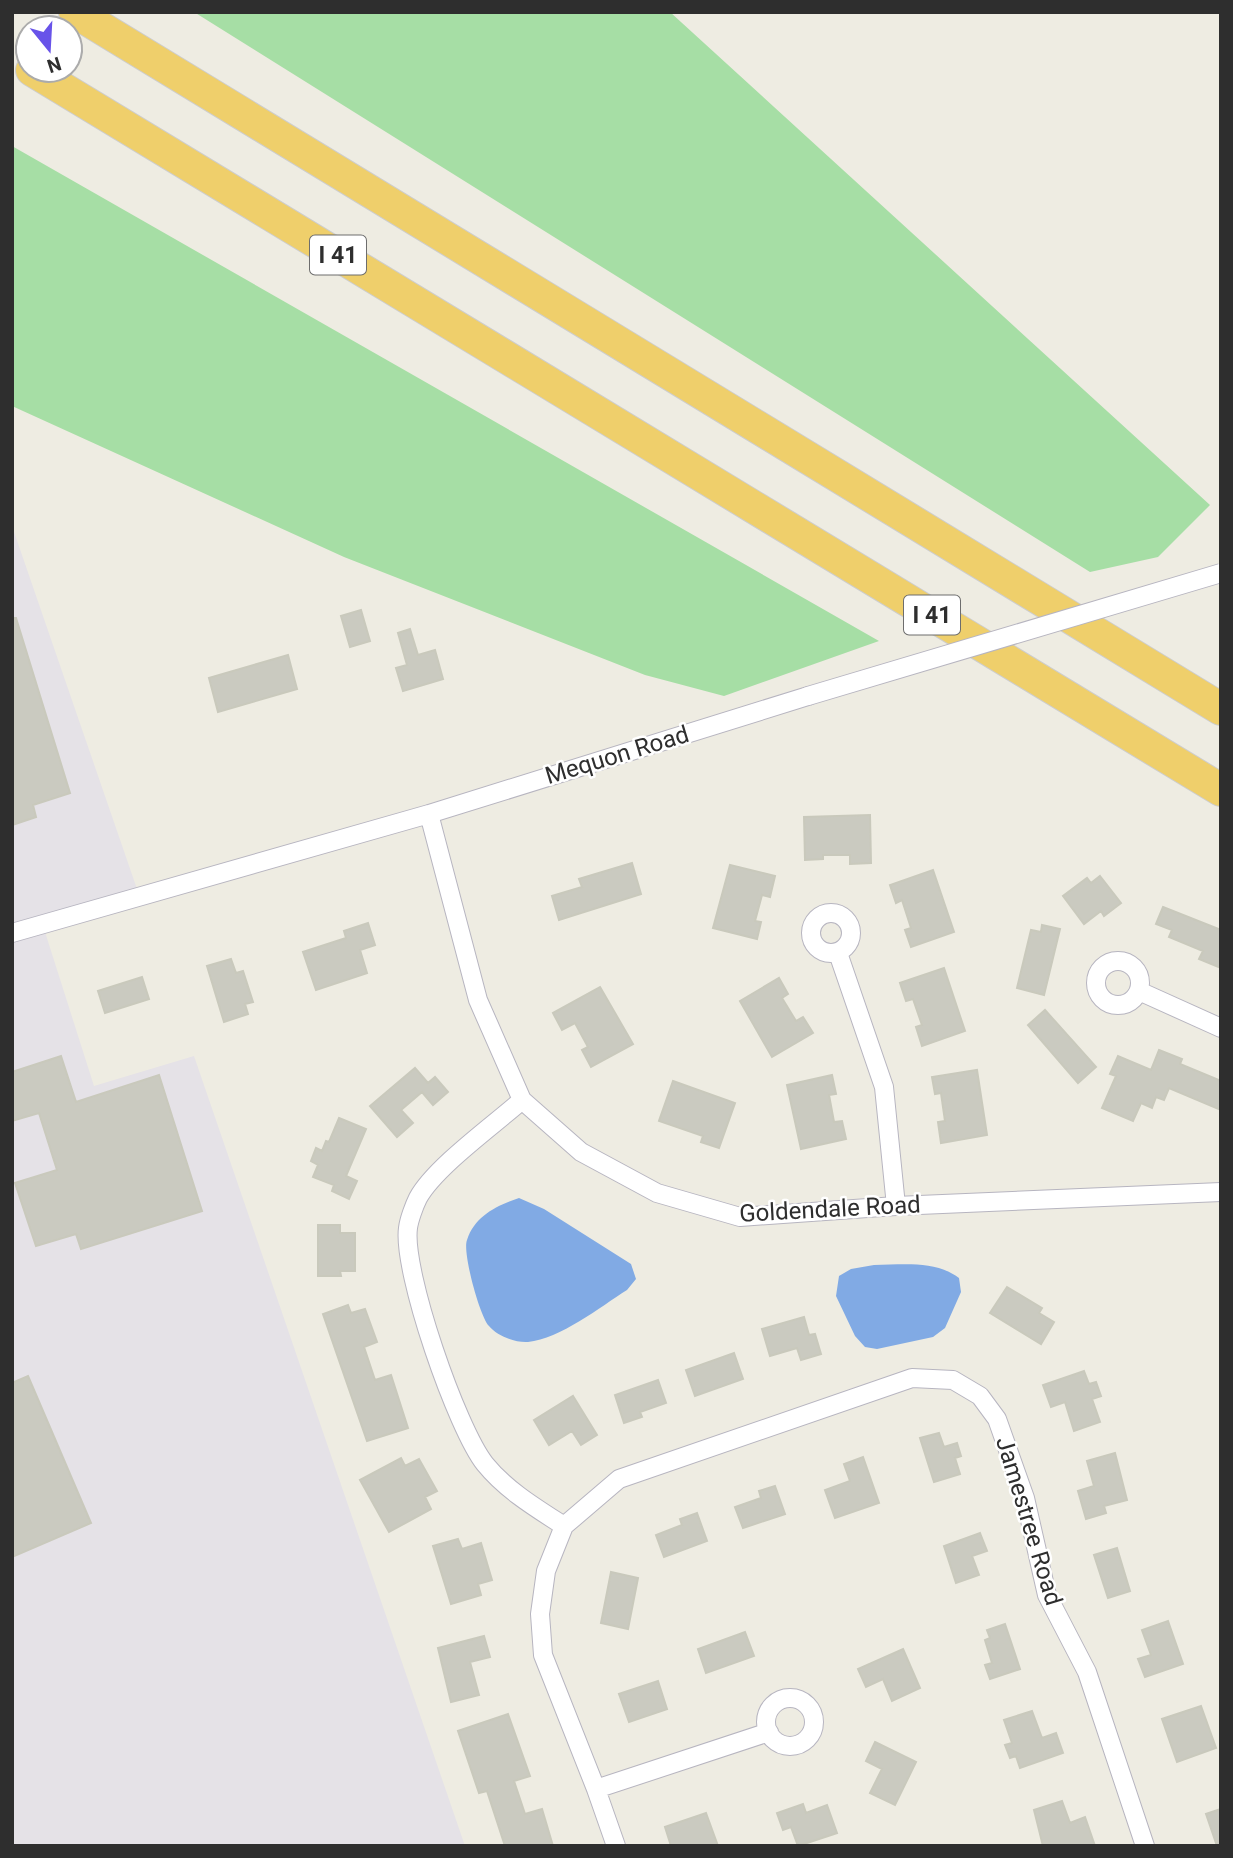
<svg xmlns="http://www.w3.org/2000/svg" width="1233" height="1858" font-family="Roboto,sans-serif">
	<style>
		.industrial { fill: #e5e2e7 }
		.green { fill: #a6dea5 }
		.water { fill: #81aae4 }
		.building { fill: #cacac0; stroke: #c9c9bc; stroke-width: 2 }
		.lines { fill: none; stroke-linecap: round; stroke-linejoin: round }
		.minor-casing { stroke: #b7b5c0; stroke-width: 20 }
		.motorway-casing { stroke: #cdcdcd; stroke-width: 34 }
		.minor { stroke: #fff; stroke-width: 18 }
		.motorway { stroke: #efcf6b; stroke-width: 32 }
		.minor-bridge-casing { stroke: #b7b5c0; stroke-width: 20; stroke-linecap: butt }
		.minor-bridge { stroke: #fff; stroke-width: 18 }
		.labels { text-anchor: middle; stroke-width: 5; stroke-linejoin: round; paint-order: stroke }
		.shield { fill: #fff; stroke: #6d6d6d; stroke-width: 2 }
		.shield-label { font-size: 23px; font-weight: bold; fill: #2e2e2e }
		.street-label { font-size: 24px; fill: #2e2e2e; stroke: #fff }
	</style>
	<rect width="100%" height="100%" fill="#eeece2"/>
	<!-- industrial -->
	<path class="industrial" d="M12,526L137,889L45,932L94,1086L194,1056L465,1846H12Z"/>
	<!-- green -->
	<path class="green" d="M194,12H670L1210,505L1158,557L1090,572Z
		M12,146L879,641L724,696L645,675L344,557L12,406Z"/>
	<!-- water -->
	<path class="water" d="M519,1198L544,1209L631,1264L636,1279L627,1290C600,1307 560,1339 528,1342C516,1343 497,1336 489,1326C480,1317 462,1252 467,1240C475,1216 496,1206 519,1198Z
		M874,1265C903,1265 935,1260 959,1278L961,1292L945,1328L933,1337L877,1349L865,1347L855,1336L836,1296L839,1276L851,1269Z"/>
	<!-- building -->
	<path class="building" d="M361,610L370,641L350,647L341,616Z
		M12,618H16L70,793L33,805L36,817L12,825Z
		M410,629L418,655L435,650L443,679L403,691L396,668L407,665L398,633Z
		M288,655L297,689L218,712L209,678Z
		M870,815L871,863L850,864V855H823V859L805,860L804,817Z
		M632,863L641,894L559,920L552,896L582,887L579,879Z
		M730,865L775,876L770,897L762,895L755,921L761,922L757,939L713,928Z
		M933,870L954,932L911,947L905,930L911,928L902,900L896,903L890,885Z
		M1100,876L1121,903L1104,916L1101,911L1084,924L1063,896L1087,878L1091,883Z
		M1163,907L1221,930V968L1199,959L1203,951L1169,937L1172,930L1156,924Z
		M368,923L375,945L360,950L367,973L316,990L303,952L346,938L344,931Z
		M1042,925L1060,929L1044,995L1017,988L1031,930L1041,932Z
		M231,959L236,973L243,971L253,1002L245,1004L248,1014L224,1022L207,966Z
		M944,968L965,1031L922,1046L916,1027L922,1025L913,999L906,1001L900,983Z
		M142,977L149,999L105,1013L98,991Z
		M779,978L788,994L782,998L796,1021L803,1017L813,1033L772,1057L740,1001Z
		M600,987L633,1044L591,1067L582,1050L588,1047L575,1023L562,1030L553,1013Z
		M1045,1010L1096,1067L1078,1083L1028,1025Z
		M1159,1050L1182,1059L1180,1064L1221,1081V1110L1169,1088L1164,1100L1156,1097L1152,1108L1141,1103L1133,1121L1102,1108L1116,1076L1110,1074L1118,1056L1151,1070Z
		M61,1056L76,1102L159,1075L202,1211L81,1249L76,1234L36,1246L15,1183L57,1170L39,1113L12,1121V1072Z
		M415,1068L428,1083L435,1077L448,1092L433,1105L422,1092L401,1110L413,1123L397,1137L370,1106Z
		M977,1070L987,1135L941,1143L938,1122L945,1121L941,1093L935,1094L932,1077Z
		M832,1075L836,1094L829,1095L834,1122L842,1121L846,1139L801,1149L787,1085Z
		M673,1081L735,1103L719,1148L701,1142L703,1136L659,1121Z
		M339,1118L366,1129L346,1176L357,1181L349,1199L332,1191L334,1185L313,1177L318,1165L311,1161L316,1148L322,1151L326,1141L329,1142Z
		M318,1225H340V1233H355V1271H340L341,1276H318Z
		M1007,1287L1042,1308L1039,1313L1054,1322L1041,1344L990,1313Z
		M348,1305L351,1313L365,1309L377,1342L364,1347L375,1380L391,1375L408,1428L367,1441L323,1314Z
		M804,1317L809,1335L815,1334L821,1354L801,1360L797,1348L770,1356L762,1329Z
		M734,1353L743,1379L695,1396L686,1370Z
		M1084,1371L1089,1384L1096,1382L1101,1396L1092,1399L1100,1422L1074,1431L1065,1402L1051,1407L1043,1385Z
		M28,1376L91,1523L12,1557V1383Z
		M658,1380L666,1403L640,1412L642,1417L624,1423L615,1395Z
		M573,1396L597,1435L581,1445L572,1431L549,1445L534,1420Z
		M939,1433L944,1447L957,1443L961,1456L955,1458L960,1474L934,1482L920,1438Z
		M1115,1453L1127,1500L1104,1506L1106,1513L1086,1519L1078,1491L1094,1486L1087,1461Z
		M863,1457L879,1503L835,1518L825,1490L850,1481L844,1464Z
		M401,1458L405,1466L419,1459L437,1491L425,1497L431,1509L389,1532L360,1480Z
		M775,1486L785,1514L743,1528L735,1507L761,1498L759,1491Z
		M697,1513L707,1541L664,1557L656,1535L682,1525L680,1519Z
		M980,1533L987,1551L972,1556L979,1575L956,1583L944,1546Z
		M458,1539L462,1549L481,1543L492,1580L478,1584L481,1595L451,1604L433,1546Z
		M1117,1548L1130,1591L1108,1598L1094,1555Z
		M611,1572L638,1578L628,1629L601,1623Z
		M1168,1621L1183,1664L1145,1677L1138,1659L1151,1655L1142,1630Z
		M1005,1624L1020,1669L990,1679L985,1665L992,1663L985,1640L990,1638L987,1630Z
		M745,1632L754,1656L706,1673L698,1649Z
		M484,1636L490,1657L470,1662L479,1695L451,1702L438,1648Z
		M903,1649L920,1688L892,1701L883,1679L866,1687L858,1669Z
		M658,1681L667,1709L629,1722L619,1694Z
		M1201,1706L1216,1748L1177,1762L1162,1719Z
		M1032,1711L1042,1738L1056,1733L1063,1753L1020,1768L1016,1756L1010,1758L1005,1745L1012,1743L1004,1720Z
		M508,1714L530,1776L514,1781L525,1814L542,1809L553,1846H505L487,1791L479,1793L458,1731Z
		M875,1742L916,1762L895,1805L870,1793L882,1769L866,1761Z
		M1062,1801L1070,1823L1085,1817L1095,1846H1043L1034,1810Z
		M803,1804L806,1813L827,1805L837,1833L798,1846L791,1827L783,1830L777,1813Z
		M1221,1809V1846H1217L1206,1814Z
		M706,1813L718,1846H671L665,1827Z"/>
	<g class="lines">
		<defs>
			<path id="minor" d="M429,814L478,1000L522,1100L581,1152L657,1193L740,1217L896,1206L1221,1192
				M811 933a20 20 0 1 1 40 0a20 20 0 1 1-40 0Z
				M12,933L429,814L808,696
				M838,953L884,1087L896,1206
				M1096 983a22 22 0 1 1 44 0a22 22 0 1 1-44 0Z
				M1139,991L1221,1028
				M522,1100C494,1125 435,1167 418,1198C414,1206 409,1220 408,1228C402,1271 457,1429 485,1464C506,1490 536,1508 564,1526
				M766 1722a24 24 0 1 1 48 0a24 24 0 1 1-48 0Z
				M596,1789L769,1732
				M616,1846L596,1789L543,1655L540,1614L546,1571L564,1526L619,1479L912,1378L953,1380L980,1396L997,1419L1025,1498L1047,1595L1087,1672L1145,1846"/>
			<path id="motorway" d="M75,12L1221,709
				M32,70L1221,790"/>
		</defs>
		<!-- minor casing -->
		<use href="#minor" class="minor-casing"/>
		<!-- motorway casing -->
		<use href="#motorway" class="motorway-casing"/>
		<!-- minor -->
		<use href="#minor" class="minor"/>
		<!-- motorway -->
		<use href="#motorway" class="motorway"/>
		<defs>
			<path id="minor-bridge" d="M808,696L1221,573"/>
		</defs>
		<!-- minor-bridge casing -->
		<use href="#minor-bridge" class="minor-bridge-casing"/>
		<!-- minor-bridge -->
		<use href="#minor-bridge" class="minor-bridge"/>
	</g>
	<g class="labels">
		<!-- shield labels -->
		<g class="shield">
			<rect x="310" y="235.5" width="56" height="39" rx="5"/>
			<rect x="904" y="595.5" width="56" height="39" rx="5"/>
		</g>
		<g class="shield-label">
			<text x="338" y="263">I 41</text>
			<text x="932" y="623">I 41</text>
		</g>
		<!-- street labels -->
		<g class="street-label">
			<text transform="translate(617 755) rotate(-17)" y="8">Mequon Road</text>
			<text transform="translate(830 1209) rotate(-3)" y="8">Goldendale Road</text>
			<text transform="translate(1029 1521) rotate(73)" y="8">Jamestree Road</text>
		</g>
	</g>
	<!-- border -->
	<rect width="1233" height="1858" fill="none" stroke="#2e2e2e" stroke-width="28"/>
	<!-- north arrow -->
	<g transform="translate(49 49) rotate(162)"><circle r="33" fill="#ffffff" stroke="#ababab" stroke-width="2"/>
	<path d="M0-5L12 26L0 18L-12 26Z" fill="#6853e9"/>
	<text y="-10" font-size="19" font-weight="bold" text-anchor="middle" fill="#2e2e2e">N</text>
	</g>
</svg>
